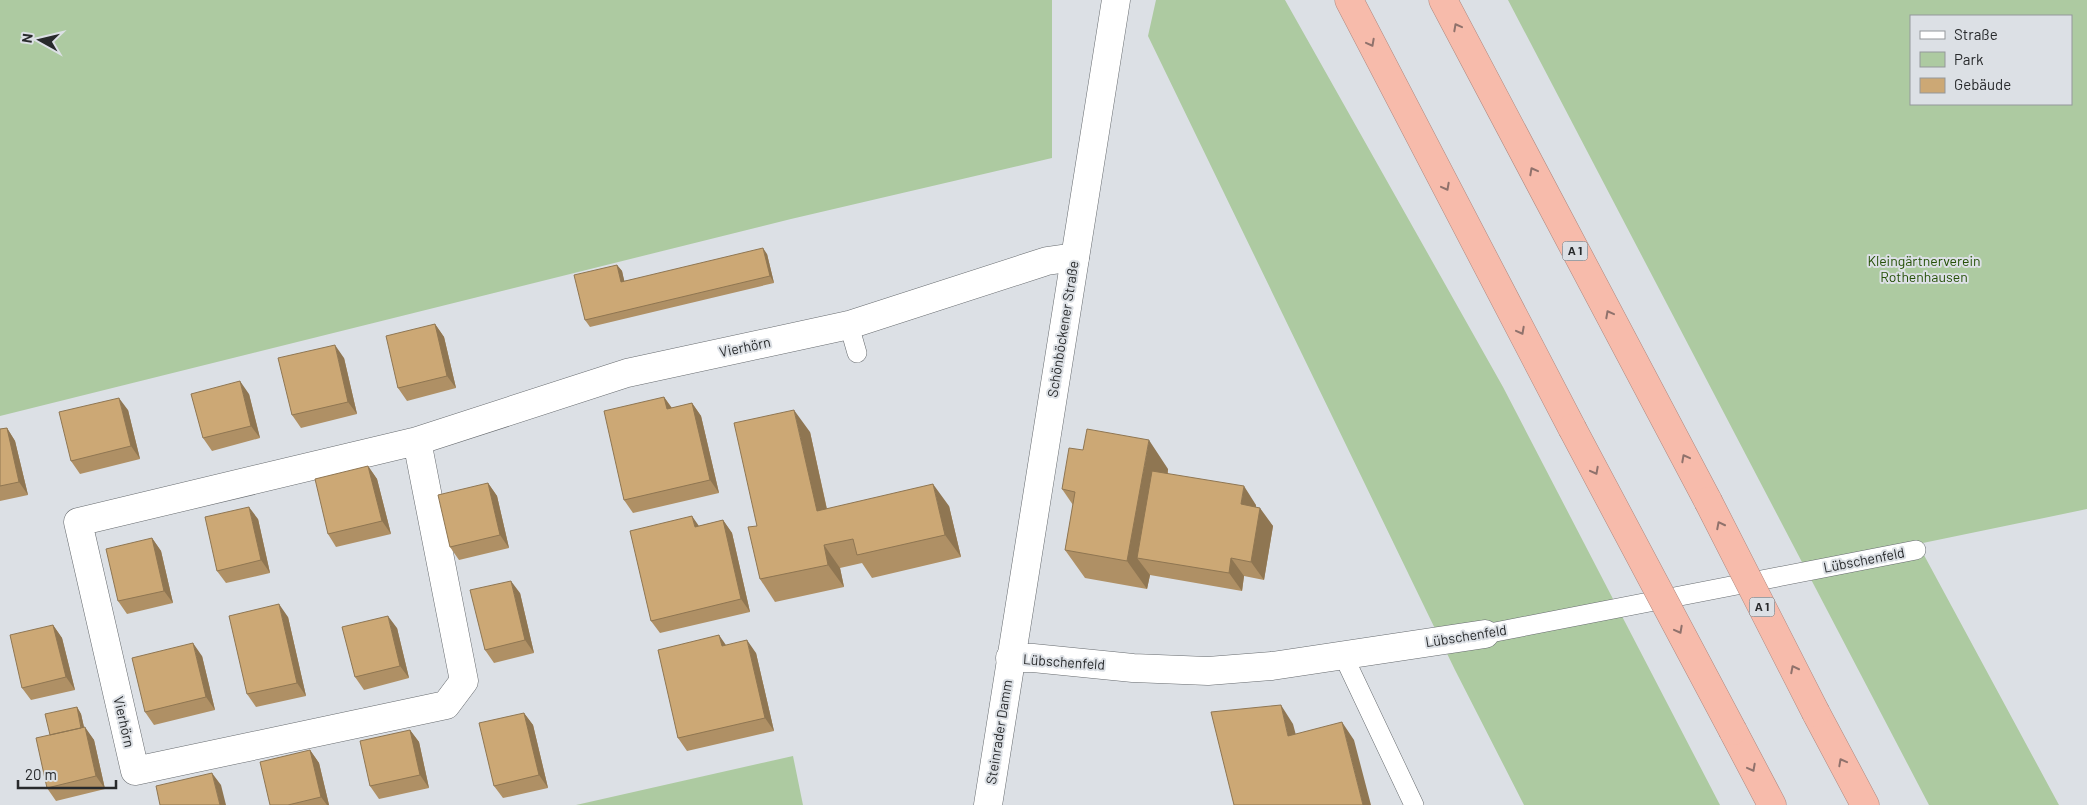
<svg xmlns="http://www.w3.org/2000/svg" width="2087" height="805" font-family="Barlow,sans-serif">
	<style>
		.green { fill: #adcaa1; fill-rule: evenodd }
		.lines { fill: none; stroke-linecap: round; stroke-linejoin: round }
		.lane-casing { stroke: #676b6f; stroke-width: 20 }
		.street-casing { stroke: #676b6f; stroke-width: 29 }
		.secondary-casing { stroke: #676b6f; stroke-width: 29 }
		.highway-casing { stroke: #af887f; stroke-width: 29 }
		.lane { stroke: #fff; stroke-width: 19 }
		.street { stroke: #fff; stroke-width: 28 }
		.secondary { stroke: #fff; stroke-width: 28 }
		.highway { stroke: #f7bbab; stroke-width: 28 }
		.highway-bridge-casing { stroke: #af887f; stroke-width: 29; stroke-linecap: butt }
		.highway-bridge { stroke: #f7bbab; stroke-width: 28 }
		.wall { fill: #af9065 }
		.shaded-wall { fill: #8f7652 }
		.building { fill: #cca875; stroke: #8f7652 }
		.oneway { stroke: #90726c }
		.labels { text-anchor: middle; stroke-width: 4; stroke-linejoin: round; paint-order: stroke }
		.shield { fill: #dce0e5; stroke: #5e6164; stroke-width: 1 }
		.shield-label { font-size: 12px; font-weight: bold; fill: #282a2c }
		.park-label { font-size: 14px; fill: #255007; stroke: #dce0e5 }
		.street-label { font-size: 14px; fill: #282a2c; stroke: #dce0e5 }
	</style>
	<rect width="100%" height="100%" fill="#dce0e5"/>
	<!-- green -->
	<path class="green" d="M0,0H1052V158L791,219L0,416Z
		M1156,0H1285L1503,387L1720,805H1524L1455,670L1148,36Z
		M1508,0H2087V509L1918,544L2059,805H1929ZM1911,16H2071V104H1911Z
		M793,756L803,805H576Z"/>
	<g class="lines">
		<defs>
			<path id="lane" d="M849,325L857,353
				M1485,634L1916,550
				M1343,655L1414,805"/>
			<path id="street" d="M417,441L464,681L446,705L135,771L78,522L417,441L627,373L849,325L1047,261L1075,257
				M1010,658H1033L1133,668L1208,671L1272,666L1485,634"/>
			<path id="secondary" d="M988,805L1116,0"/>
			<path id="highway" d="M1349,0L1572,428
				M1443,0L1708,501
				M1816,713L1865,805
				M1733,731L1772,805"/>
		</defs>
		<!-- lane casing -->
		<use href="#lane" class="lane-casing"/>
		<!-- street casing -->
		<use href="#street" class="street-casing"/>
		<!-- secondary casing -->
		<use href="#secondary" class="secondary-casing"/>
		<!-- highway casing -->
		<use href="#highway" class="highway-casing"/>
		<!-- lane -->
		<use href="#lane" class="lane"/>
		<!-- street -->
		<use href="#street" class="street"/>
		<!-- secondary -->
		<use href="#secondary" class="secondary"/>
		<!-- highway -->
		<use href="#highway" class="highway"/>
		<defs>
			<path id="highway-bridge" d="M1572,428L1733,731
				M1708,501L1816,713"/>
		</defs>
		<!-- highway-bridge casing -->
		<use href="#highway-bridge" class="highway-bridge-casing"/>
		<!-- highway-bridge -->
		<use href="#highway-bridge" class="highway-bridge"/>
	</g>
	<!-- wall -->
	<path class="wall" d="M767,254L774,283L590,327L585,320L617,265L622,271L624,281Z
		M435,324L444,337L456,388L407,401L398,388Z
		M344,358L357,414L301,428L292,415Z
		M249,394L260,438L212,451L203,438Z
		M664,397L672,408L692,403L701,416L719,493L633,513L624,500Z
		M128,410L140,459L80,474L71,461Z
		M7,428L15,441L28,495L0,501V429Z
		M810,432L827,509L949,506L961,557L872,578L862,563L840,568L844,587L775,602L760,579Z
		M368,466L377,479L391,534L336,547L328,534Z
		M1168,469V474L1256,505V507L1273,526L1264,580L1244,576L1242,591L1150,575L1147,589L1085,578L1065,550L1073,505L1062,489Z
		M488,483L497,496L509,548L459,560L450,547Z
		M258,519L270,573L226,583L217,571Z
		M723,520L732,533L750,612L660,633L651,621L699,526Z
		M152,538L161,551L173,603L127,614L118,601Z
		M520,593L534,653L494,663L485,650Z
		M288,617L306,696L256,707L247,694Z
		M53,625L62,638L75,690L31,700L22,688Z
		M397,628L409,678L364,690L355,677Z
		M726,645L756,653L774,731L687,751L678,738Z
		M202,656L215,710L154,725L145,712Z
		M77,707L81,714L84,727L94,740L105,789L56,801L47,788L50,735Z
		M524,713L533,725L548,788L503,798L494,786Z
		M410,730L419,742L429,788L379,799L370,786Z
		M310,750L319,763L329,805H270Z"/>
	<!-- shaded-wall -->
	<path class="shaded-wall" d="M763,248L767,254L774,283L770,276Z
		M617,265L622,271L626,288L621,282Z
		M435,324L444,337L456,388L447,376Z
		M335,345L344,358L357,414L348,402Z
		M240,381L249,394L260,438L251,426Z
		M664,397L673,410L667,409Z
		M119,398L128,410L140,459L131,446Z
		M692,403L701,416L719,493L710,480Z
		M794,410L810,432L832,533L817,511Z
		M7,428L15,441L28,495L19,482Z
		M1149,440L1168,469L1152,560L1137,558L1150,575L1147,589L1127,561Z
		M368,466L377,479L391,534L382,521Z
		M488,483L497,496L509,548L500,535Z
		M933,484L949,506L961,557L945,535Z
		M1244,486L1256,505L1253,522L1241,504Z
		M249,507L258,519L270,573L261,560Z
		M1260,508L1273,526L1264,580L1251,562Z
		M692,516L701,529L695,527Z
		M723,520L732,533L750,612L741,599Z
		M152,538L161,551L173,603L164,591Z
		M824,545L840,568L844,587L828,565Z
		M1231,558L1244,576L1242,591L1229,573Z
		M511,581L520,593L534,653L525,640Z
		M279,604L288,617L306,696L297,683Z
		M388,616L397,628L409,678L400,666Z
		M53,625L62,638L75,690L66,677Z
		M719,635L728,648L722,646Z
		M747,640L756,653L774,731L765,718Z
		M193,643L202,656L215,710L206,697Z
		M1281,705L1293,724L1301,754L1288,736Z
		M77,707L81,714L87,741L83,734Z
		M524,713L533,725L548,788L539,775Z
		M1342,722L1354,740L1371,805H1363Z
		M85,727L94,740L105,789L96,776Z
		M410,730L419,742L429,788L420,775Z
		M310,750L319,763L329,805H327L321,797Z
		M212,773L221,785L226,805H220Z"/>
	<!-- building -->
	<path class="building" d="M763,248L770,276L585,320L574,275L617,265L621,282Z
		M435,324L447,376L398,388L386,336Z
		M335,345L348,402L292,415L278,358Z
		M240,381L251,426L203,438L191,394Z
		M664,397L667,409L692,403L710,480L624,500L604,411Z
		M119,398L131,446L71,461L59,412Z
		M794,410L817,511L933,484L945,535L857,555L853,539L824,545L828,565L760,579L748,527L757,526L734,423Z
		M7,428L19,482L0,486V429Z
		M1087,429L1149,440L1127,561L1065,550L1075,492L1062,489L1069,448L1083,450Z
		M368,466L382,521L328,534L315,479Z
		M1152,471L1244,486L1241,504L1260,508L1251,562L1231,558L1229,573L1137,558Z
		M488,483L500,535L450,547L438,495Z
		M249,507L261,560L217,571L205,517Z
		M692,516L695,527L723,520L741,599L651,621L630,531Z
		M152,538L164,591L118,601L106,549Z
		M511,581L525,640L485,650L470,590Z
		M279,604L297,683L247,694L229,616Z
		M388,616L400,666L355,677L342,627Z
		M53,625L66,677L22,688L10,635Z
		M719,635L722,646L747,640L765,718L678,738L658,650Z
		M193,643L206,697L145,712L132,658Z
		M1281,705L1288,736L1342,722L1363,805H1234L1211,712Z
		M77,707L81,728L50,735L45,714Z
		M524,713L539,775L494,786L479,723Z
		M85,727L96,776L47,788L36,738Z
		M410,730L420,775L370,786L360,741Z
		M310,750L321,797L288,805H270L260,762Z
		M212,773L220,805H160L156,786Z"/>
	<!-- one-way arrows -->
	<defs><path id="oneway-chevron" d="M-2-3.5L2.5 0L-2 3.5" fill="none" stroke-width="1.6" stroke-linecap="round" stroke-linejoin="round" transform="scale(1.25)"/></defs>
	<g class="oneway">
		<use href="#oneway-chevron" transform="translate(1457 27) rotate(-118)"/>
		<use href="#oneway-chevron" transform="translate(1371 43) rotate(62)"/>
		<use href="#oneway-chevron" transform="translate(1533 171) rotate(-118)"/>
		<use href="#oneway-chevron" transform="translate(1446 187) rotate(62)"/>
		<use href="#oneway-chevron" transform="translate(1609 314) rotate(-118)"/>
		<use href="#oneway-chevron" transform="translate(1521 331) rotate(62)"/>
		<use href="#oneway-chevron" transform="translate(1685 458) rotate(-118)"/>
		<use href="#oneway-chevron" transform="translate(1595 471) rotate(62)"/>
		<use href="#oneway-chevron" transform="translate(1720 525) rotate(-117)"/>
		<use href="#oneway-chevron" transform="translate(1679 630) rotate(62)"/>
		<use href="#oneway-chevron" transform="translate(1794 669) rotate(-117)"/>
		<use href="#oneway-chevron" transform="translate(1842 762) rotate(-118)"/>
		<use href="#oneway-chevron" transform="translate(1752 768) rotate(62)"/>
	</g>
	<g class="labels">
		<!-- shield labels -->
		<g class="shield">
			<rect x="1562.5" y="241.5" width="25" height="19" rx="4"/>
			<rect x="1749.5" y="597.5" width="25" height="19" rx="4"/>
		</g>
		<g class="shield-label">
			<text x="1575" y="255">A 1</text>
			<text x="1762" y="611">A 1</text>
		</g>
		<!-- park labels -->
		<g class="park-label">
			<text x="1924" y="266">Kleingärtnerverein<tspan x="1924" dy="16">Rothenhausen</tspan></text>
		</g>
		<!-- street labels -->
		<g class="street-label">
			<text transform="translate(1063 329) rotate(-81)" y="5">Schönböckener Straße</text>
			<text transform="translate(745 347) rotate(-12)" y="5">Vierhörn</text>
			<text transform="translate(1864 560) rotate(-11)" y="5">Lübschenfeld</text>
			<text transform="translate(1466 636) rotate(-9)" y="5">Lübschenfeld</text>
			<text transform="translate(1064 662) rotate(4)" y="5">Lübschenfeld</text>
			<text transform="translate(124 722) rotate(77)" y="5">Vierhörn</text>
			<text transform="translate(999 732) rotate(-81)" y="5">Steinrader Damm</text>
		</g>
	</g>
	<!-- legend -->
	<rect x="1910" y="15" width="162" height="90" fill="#dce0e5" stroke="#94979b"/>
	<rect x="1920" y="31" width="25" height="8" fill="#ffffff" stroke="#94979b"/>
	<text x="1954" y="40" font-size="15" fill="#282a2c">Straße</text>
	<rect x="1920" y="52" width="25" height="15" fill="#adcaa1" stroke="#94979b"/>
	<text x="1954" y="65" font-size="15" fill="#282a2c">Park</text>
	<rect x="1920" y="78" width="25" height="15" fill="#cca875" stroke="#94979b"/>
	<text x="1954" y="90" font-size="15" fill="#282a2c">Gebäude</text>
	<!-- north arrow -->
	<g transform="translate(40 40) rotate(278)" stroke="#dce0e5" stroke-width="4" paint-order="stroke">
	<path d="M0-4L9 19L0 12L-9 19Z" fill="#282a2c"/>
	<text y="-8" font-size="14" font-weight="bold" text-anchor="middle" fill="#282a2c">N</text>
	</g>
	<!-- scale -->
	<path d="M18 780v8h98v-8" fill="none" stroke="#282a2c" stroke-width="2.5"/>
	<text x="25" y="780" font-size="15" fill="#282a2c" stroke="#dce0e5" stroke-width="4" paint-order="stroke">20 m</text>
</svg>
